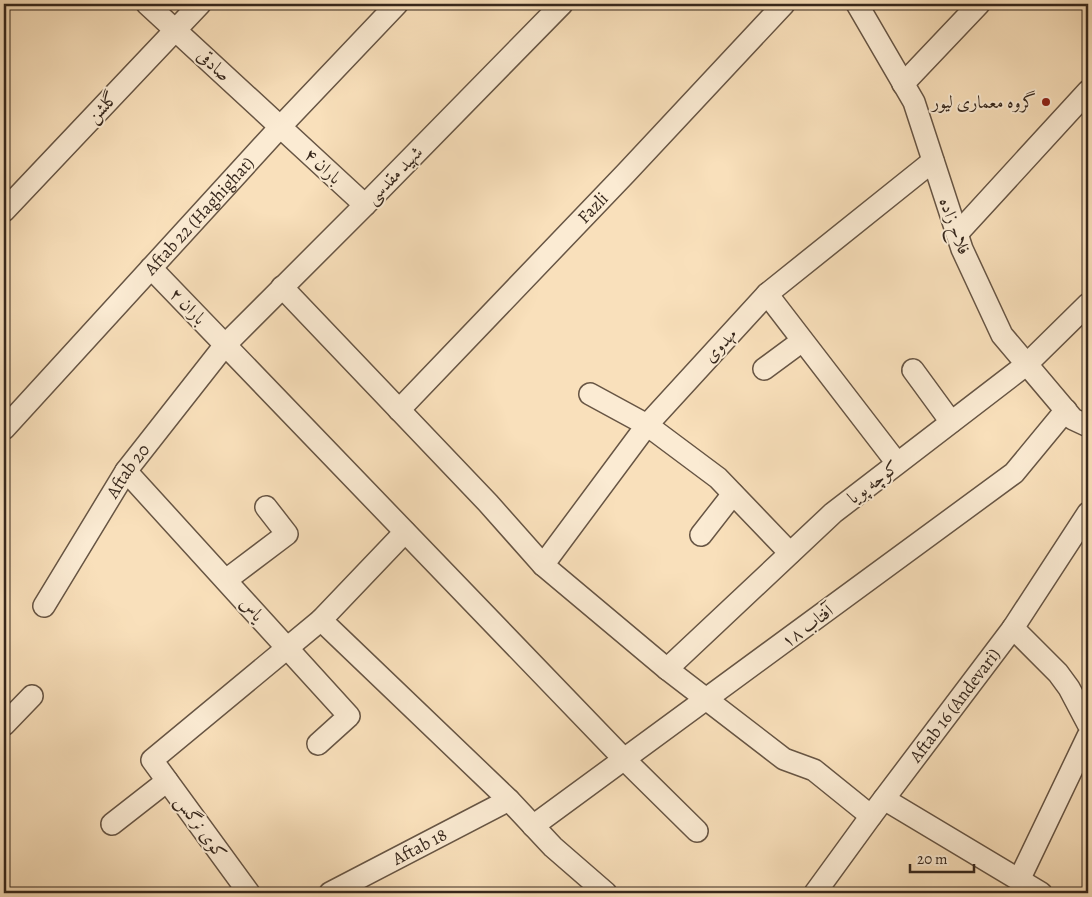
<svg xmlns="http://www.w3.org/2000/svg" width="1092" height="897" font-family="Alegreya,Amiri,serif">
	<style>
		.lines { fill: none; stroke-linecap: round; stroke-linejoin: round }
		.street-casing { stroke: #675544; stroke-width: 24 }
		.street { stroke: #fbebd3; stroke-width: 21 }
		.poi-dot { fill: #8f2418; stroke: #fbebd3; stroke-width: 2 }
		.labels { text-anchor: middle; stroke-width: 4; stroke-linejoin: round; paint-order: stroke }
		.street-label { font-size: 18px; fill: #36271c; stroke: #fbebd3 }
		.poi-label { font-size: 18px; fill: #36271c; stroke: #fbebd3; text-anchor: end }
	</style>
	<rect width="100%" height="100%" fill="#f9e0bb"/>
	<filter id="stains"><feTurbulence type="fractalNoise" baseFrequency=".004" numOctaves="4"/><feColorMatrix values="0 0 0 0 .2 0 0 0 0 .09 0 0 0 0 .02 0 0 0 .5 -.17"/></filter>
	<radialGradient id="worn" r=".72"><stop offset=".6" stop-color="#630" stop-opacity="0"/><stop offset="1" stop-color="#630" stop-opacity=".3"/></radialGradient>
	<g class="lines">
		<defs>
			<g id="street">
				<path d="M147,4L365,205"/>
				<path d="M857,4L914,102L962,249L1002,335L1073,419L1088,426"/>
				<path d="M903,84L979,4"/>
				<path d="M4,211L200,4"/>
				<path d="M957,234L1088,91"/>
				<path d="M151,268L625,760L697,831"/>
				<path d="M282,287L488,503L543,565L667,669L784,759L814,770L871,816"/>
				<path d="M767,294L897,463"/>
				<path d="M764,369L802,341"/>
				<path d="M913,370L951,422"/>
				<path d="M590,394L647,425L718,478L790,553"/>
				<path id="s1" d="M399,410L626,173L784,4"/>
				<path id="s2" d="M4,429L281,126L397,4"/>
				<path d="M126,471L349,716L318,744"/>
				<path d="M701,535L733,494"/>
				<path d="M543,565L647,425L767,294L933,161"/>
				<path d="M226,580L287,534L266,507"/>
				<path id="s3" d="M44,606L126,471L225,345L365,205L562,4"/>
				<path d="M321,620L509,800L553,847L606,893"/>
				<path d="M1013,628L1058,673L1069,688L1088,724"/>
				<path d="M667,669L833,513L1027,364L1088,304"/>
				<path d="M4,725L32,696"/>
				<path d="M884,799L1041,893"/>
				<path d="M112,824L167,781"/>
				<path d="M533,826L1014,473L1066,410"/>
				<path d="M1019,880L1088,736"/>
				<path d="M249,893L152,760L321,620L405,532"/>
				<path id="s4" d="M330,893L509,800"/>
				<path id="s5" d="M815,893L871,816L1013,628L1088,513"/>
			</g>
		</defs>
		<!-- street casing -->
		<use href="#street" class="street-casing"/>
		<!-- street -->
		<use href="#street" class="street"/>
	</g>
	<!-- markers -->
	<circle class="poi-dot" cx="1046" cy="102" r="5"/>
	<g class="labels">
		<!-- street labels -->
		<g class="street-label">
			<text transform="translate(214 65) rotate(42)" y="6">صادقی</text>
			<text transform="translate(102 107) rotate(-47)" y="6">گلشن</text>
			<text transform="translate(323 166) rotate(43)" y="6">باران ۴</text>
			<text transform="translate(394 175) rotate(-46)" y="6">شهید مقدسی</text>
			<text dy="6" stroke="none"><textPath href="#s1" startOffset="280">Fazli</textPath></text>
			<text dy="6" stroke="none"><textPath href="#s2" startOffset="289">Aftab 22 (Haghighat)</textPath></text>
			<text transform="translate(955 226) rotate(70)" y="6">فلاح زاده</text>
			<text transform="translate(188 306) rotate(46)" y="6">باران ۲</text>
			<text transform="translate(720 345) rotate(-47)" y="6">مهدوی</text>
			<text dy="6" stroke="none"><textPath href="#s3" startOffset="159">Aftab 20</textPath></text>
			<text transform="translate(873 482) rotate(-37)" y="6">کوچه پویا</text>
			<text transform="translate(252 609) rotate(48)" y="6">یاس</text>
			<text transform="translate(807 626) rotate(-36)" y="6">آفتاب ۱۸</text>
			<text dy="6" stroke="none"><textPath href="#s5" startOffset="234">Aftab 16 (Andevari)</textPath></text>
			<text transform="translate(201 827) rotate(54)" y="6">کوی نرگس</text>
			<text dy="6" stroke="none"><textPath href="#s4" startOffset="101">Aftab 18</textPath></text>
		</g>
		<!-- poi labels -->
		<g class="poi-label">
			<text x="1036" y="108">گروه معماری لیور</text>
		</g>
	</g>
	<!-- margin -->
	<rect width="1092" height="897" fill="none" stroke="#f9e0bb" stroke-width="20"/>
	<rect x="5" y="5" width="1082" height="887" fill="none" stroke="#36271c" stroke-width="2.5"/>
	<rect x="10" y="10" width="1072" height="877" fill="none" stroke="#36271c"/>
	<!-- scale -->
	<path d="M910 864v8h64v-8" fill="none" stroke="#36271c" stroke-width="2.5"/>
	<text x="917" y="864" font-size="15" fill="#36271c" stroke="#fbebd3" stroke-width="4" paint-order="stroke">20 m</text>
	<rect width="100%" height="100%" filter="url(#stains)"/>
	<rect width="100%" height="100%" fill="url(#worn)"/>
</svg>
